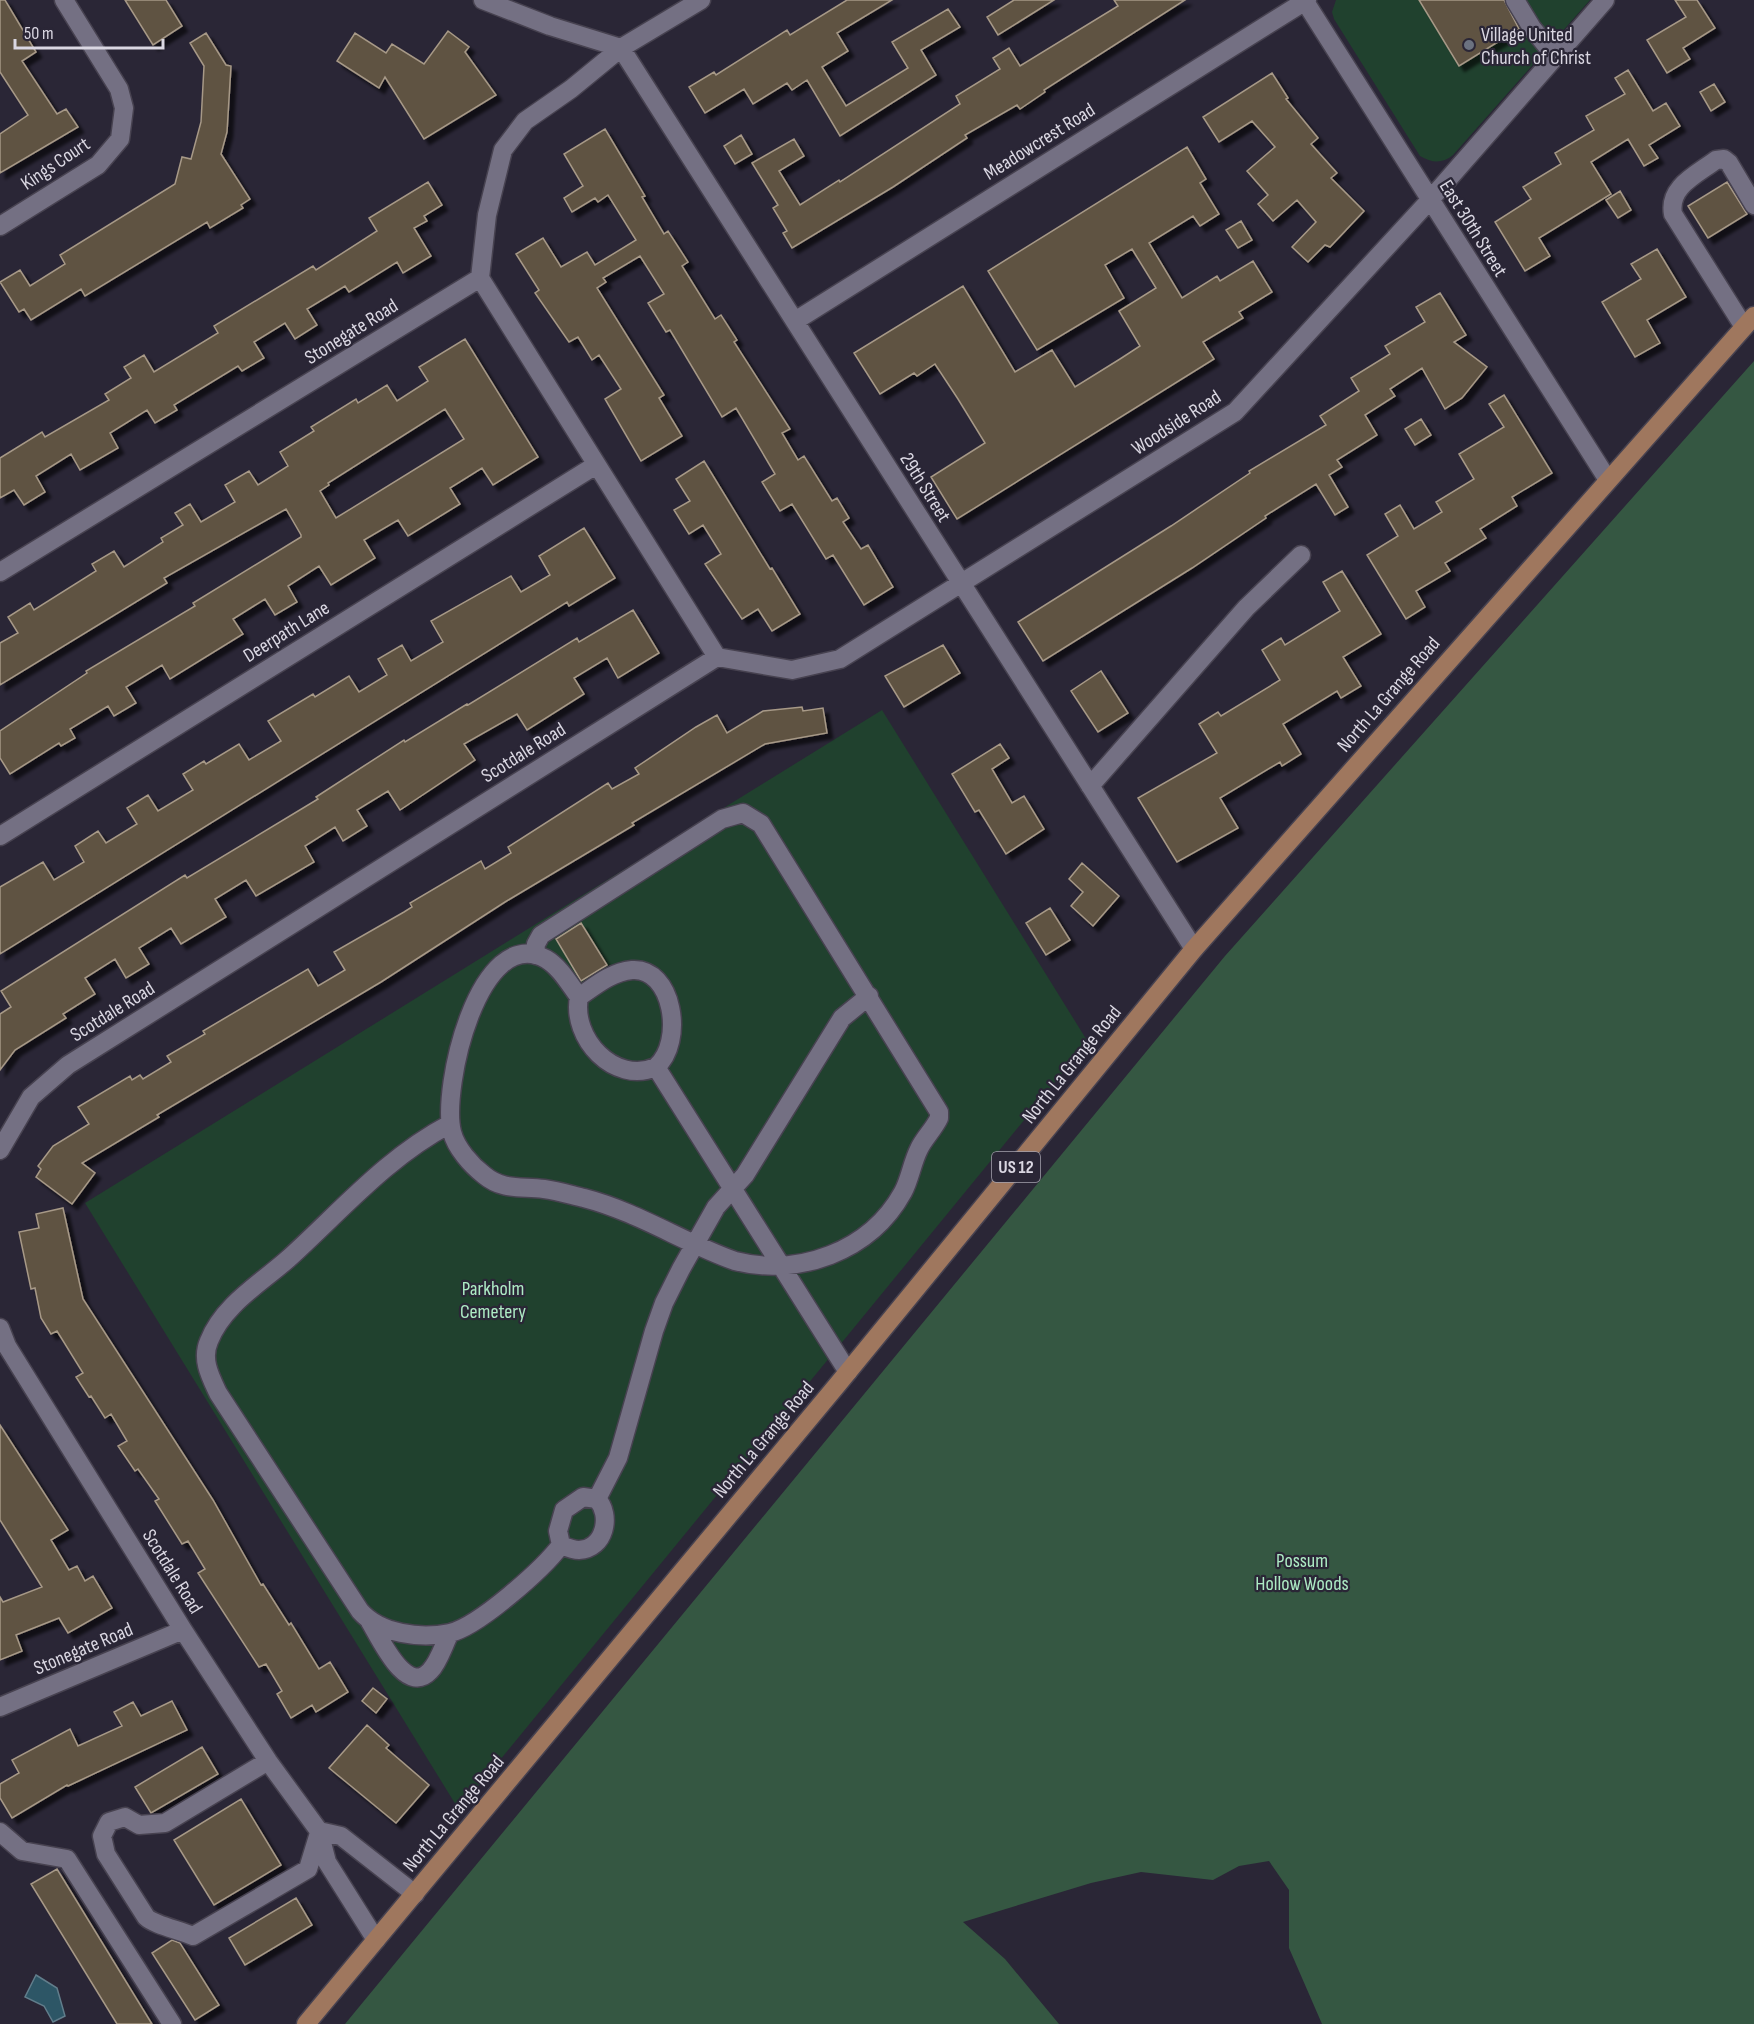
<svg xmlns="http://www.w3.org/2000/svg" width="1754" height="2024" font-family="'Sofia Sans Condensed',sans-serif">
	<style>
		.green { fill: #20412e }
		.forest { fill: #355742 }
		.water { fill: #2d5666; stroke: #617d8b; stroke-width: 1.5 }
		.building { fill: #5f5343; stroke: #a79987; stroke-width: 1.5; fill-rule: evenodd; filter: url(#shadow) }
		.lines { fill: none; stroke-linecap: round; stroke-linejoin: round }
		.minor-casing { stroke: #474250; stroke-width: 21 }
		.major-casing { stroke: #474250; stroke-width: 21 }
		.minor { stroke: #747083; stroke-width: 18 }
		.major { stroke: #9f775e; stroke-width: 18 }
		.worship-dot { fill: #6b7280; stroke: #2a2636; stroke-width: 2 }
		.labels { text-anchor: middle; stroke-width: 4.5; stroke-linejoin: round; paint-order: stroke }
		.shield { fill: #2a2636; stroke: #a5a2ae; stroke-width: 1.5 }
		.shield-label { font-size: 18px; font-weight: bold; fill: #dad7e2 }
		.poi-label { font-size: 20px; fill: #dad7e2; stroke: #2a2636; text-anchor: start }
		.street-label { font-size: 20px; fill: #dad7e2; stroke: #2a2636 }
		.park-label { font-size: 20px; fill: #adebc4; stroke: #2a2636 }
	</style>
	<defs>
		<filter id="shadow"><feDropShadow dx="5.5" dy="5.5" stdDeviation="1.5" flood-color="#0009"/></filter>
	</defs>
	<rect width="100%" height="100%" fill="#2a2636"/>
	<!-- green -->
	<path class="green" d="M1336,0H1421L1459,65L1525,25L1509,0H1590L1453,155C1442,164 1432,163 1420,156L1334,19L1332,12Z
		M882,710L1088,1042L459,1810L85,1203Z"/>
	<!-- forest -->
	<path class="forest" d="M1754,361V2024H1322L1289,1948V1890L1269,1861L1239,1866L1213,1880L1141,1872L1091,1883L963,1922L1005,1959L1059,2024H345L1225,956Z"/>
	<!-- water -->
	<path class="water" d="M36,1975L57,1988L65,2016L53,2022L44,2006L25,1997Z"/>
	<!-- building -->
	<path class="building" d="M0,0H5L36,52L22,61L57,114L66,109L78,127L0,173V134L28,115L0,72Z
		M125,0H166L182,26L153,45Z
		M847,0H892L837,33L848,51L822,67L846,106L908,68L892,42L948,9L960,27L921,50L936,75L840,136L807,80L792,90L787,83L753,104L744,89L705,113L689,87L714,72L716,75L787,30L790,35Z
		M1014,0H1054L998,35L987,17Z
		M1114,0H1185L1044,90L1045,92L1020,109L1017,105L965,135L967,138L893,187L792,248L783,233L787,231L773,208L778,205L752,163L794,139L804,156L779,171L800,205L839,180L840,182L960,104L956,96L1000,69L993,58L1009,48L1020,66L1118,6Z
		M1419,0H1504L1519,29L1459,66Z
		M1675,0H1697L1715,28L1683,48L1690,59L1667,73L1647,40L1686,17Z
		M448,31L469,47L465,52L496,95L424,139L385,77L379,88L337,61L355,33L386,53L392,44L424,64Z
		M206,33L226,65L231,66L227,132L221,154L250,199L241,205L243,208L210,228L207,222L85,296L81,289L31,320L24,309L19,312L0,282L20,270L30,286L65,264L60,255L175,184L182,157L191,159L201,122L204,66L190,43Z
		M1628,70L1653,111L1666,103L1680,126L1649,145L1658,158L1644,166L1628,139L1591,162L1611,194L1539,238L1550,256L1525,271L1495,222L1531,199L1523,187L1561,164L1555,153L1594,130L1586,116L1625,94L1615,78Z
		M1272,73L1288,98L1286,99L1318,138L1311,144L1337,173L1331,178L1364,211L1330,247L1325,245L1308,262L1292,247L1316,222L1297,200L1273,221L1258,204L1268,195L1247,171L1275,147L1252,121L1219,142L1203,117Z
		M1714,84L1725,102L1711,111L1700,92Z
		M605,129L645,196L642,197L664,234L668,231L688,262L682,266L715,319L721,315L737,340L734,342L790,429L782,433L798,460L804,456L832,501L837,498L849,518L843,522L861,549L868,545L893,587L864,605L833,555L826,559L792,504L780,511L762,482L775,474L736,408L722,417L670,330L666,332L648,303L664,294L640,256L603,278L606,282L597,288L664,395L659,398L682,436L641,461L605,399L621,389L599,355L592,360L578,337L569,342L535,293L539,290L516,254L543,238L561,267L587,252L595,265L636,240L608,195L598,202L595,198L572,212L564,198L583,186L564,154Z
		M741,135L752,154L735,164L724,146Z
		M1187,147L1206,179L1200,183L1219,214L1200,226L1193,216L1149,243L1182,298L1217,276L1220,281L1253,261L1272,292L1239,312L1243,318L1203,342L1214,359L957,519L931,477L985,443L958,399L935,364L917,376L914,373L880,394L854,353L963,286L1015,372L1052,350L1075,387L1120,359L1140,346L1119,311L1156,288L1132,249L1105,265L1124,298L1037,350L988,271Z
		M428,182L442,205L424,216L427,221L414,228L431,256L403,273L397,262L349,292L345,286L307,309L317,325L295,339L285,323L254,342L264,358L242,371L238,366L174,405L177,410L155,423L147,410L110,433L118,448L80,470L71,454L36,476L45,492L24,505L14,490L0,498V458L42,432L45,437L109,400L105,394L131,378L124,367L144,355L154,372L218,333L214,326L313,266L316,270L377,231L369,218Z
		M1727,182L1747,214L1708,238L1688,206Z
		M1620,191L1631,210L1618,218L1606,200Z
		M1241,221L1252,240L1238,248L1226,230Z
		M1657,249L1686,297L1647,320L1660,343L1635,357L1602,302L1641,279L1631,264Z
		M1440,293L1466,335L1454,342L1487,367L1462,398L1445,409L1422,368L1390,389L1395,396L1365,415L1377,435L1337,460L1342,467L1329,475L1348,507L1335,515L1316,484L1265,516L1266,518L1192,568L1043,661L1018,622L1171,526L1250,473L1249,471L1326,425L1320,416L1359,391L1351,378L1390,354L1385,346L1425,322L1416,307Z
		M465,339L538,457L493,485L482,468L450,488L460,504L408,536L398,520L364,540L375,558L331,585L319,566L288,586L297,602L275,615L265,599L233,619L243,634L170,679L162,665L126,687L136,703L114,716L108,706L70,729L75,738L61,746L59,743L10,774L0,758V731L87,673L86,671L195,606L193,603L301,537V535L286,509L164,578L167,583L0,685V643L18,633L8,617L30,603L34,610L96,571L92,564L114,551L124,567L163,542L161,538L183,525L175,513L190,504L201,522L235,502L225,485L249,471L258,485L288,466L280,452L314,431L311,427L356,399L358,403L387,385L397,401L428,381L419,367ZM445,409L464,439L336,518L320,491L329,485L328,483Z
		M1504,395L1552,473L1512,497L1517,506L1480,529L1486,538L1445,563L1450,571L1416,591L1425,607L1406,619L1367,555L1398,536L1385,514L1400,505L1414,529L1442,512L1436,502L1474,479L1459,454L1504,427L1489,404Z
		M1421,419L1431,435L1415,445L1405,429Z
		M704,461L770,569L772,568L800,614L772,631L758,609L742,619L705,564L721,554L703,525L689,534L674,510L690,501L676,479Z
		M584,528L615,578L569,606L567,602L0,954V887L43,862L54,880L84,862L75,846L98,831L106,843L137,824L127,808L148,795L158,811L193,790L183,774L204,761L206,764L239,744L249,760L281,741L268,721L313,694L315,697L349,676L359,692L387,675L378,659L402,645L411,661L443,642L431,621L511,576L521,592L550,575L539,556Z
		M1342,571L1381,634L1343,657L1361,686L1341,698L1337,691L1283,724L1301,754L1282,766L1280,762L1220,798L1238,828L1177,862L1138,798L1217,753L1199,724L1218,712L1221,716L1280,680L1262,650L1281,638L1285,645L1340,611L1323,582Z
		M633,610L659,653L618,678L607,658L574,678L584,694L527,730L517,714L464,744L475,760L400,810L388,791L357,810L367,826L343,841L335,827L305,846L314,862L256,896L246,880L215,899L226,917L181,944L171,928L139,948L149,964L126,978L115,959L85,978L95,994L63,1014L66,1018L15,1050L0,1070V1014L11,1007L1,991L185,875L187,878L318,799L316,797L404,740L405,742L467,704L468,705L577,638L579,642Z
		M943,645L960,673L904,707L885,676Z
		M1101,671L1128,713L1098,732L1071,691Z
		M802,707L803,711L823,708L827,733L765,744L632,823L634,825L505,902L381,982L157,1115L159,1117L82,1163L95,1173L72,1204L36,1177L41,1169L38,1166L53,1146L89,1124L78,1107L130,1076L132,1080L140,1075L143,1079L171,1062L167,1056L205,1034L203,1031L308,969L318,986L345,970L334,952L404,912L412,907L410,903L481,861L485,869L511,853L508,847L608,783L612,789L639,774L635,768L696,727L717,715L727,733L763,711Z
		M1000,744L1009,758L992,769L1012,803L1024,796L1044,829L1006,854L979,810L975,812L952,774Z
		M1082,863L1119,896L1093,926L1071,906L1083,892L1069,879Z
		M1050,908L1070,940L1046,955L1026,923Z
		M581,923L607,965L581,981L556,939Z
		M63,1208L83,1299L213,1500L261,1585L263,1584L289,1625L291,1623L319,1669L330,1662L348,1692L316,1712L312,1705L291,1718L277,1694L282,1691L266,1664L259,1667L198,1573L205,1569L188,1541L182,1544L155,1501L159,1499L138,1469L135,1471L118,1446L127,1441L111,1414L105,1418L91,1396L89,1397L76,1377L83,1373L57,1331L51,1334L41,1318L35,1288L31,1289L19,1232L39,1228L36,1214Z
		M0,1425L68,1530L51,1540L69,1570L77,1566L85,1581L93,1576L112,1608L68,1633L59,1618L16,1635L22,1651L0,1660V1597L3,1602L42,1587L0,1520Z
		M373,1688L387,1699L376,1713L362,1701Z
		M172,1701L187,1730L68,1786L67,1785L12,1818L0,1798V1784L19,1773L12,1760L70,1729L78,1746L122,1726L114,1712L133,1702L141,1716Z
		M367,1725L389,1745L386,1748L429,1785L396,1823L329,1768Z
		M202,1747L218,1774L151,1813L135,1787Z
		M241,1799L281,1865L214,1905L174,1840Z
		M57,1869L152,2024H117L31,1884Z
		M296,1898L312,1925L245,1965L229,1938Z
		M172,1940L180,1943L219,2005L195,2020L152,1953Z"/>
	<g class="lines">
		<defs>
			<path id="minor" d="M483,0L550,26L621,48L701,0
				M1304,0L1608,480
				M1515,0L1532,28L1555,56
				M0,226L98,165L120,139L124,108L119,89L64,0
				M795,321L1307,0
				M1744,327L1673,214C1668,187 1696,175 1716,160L1724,159L1729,163L1754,205
				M0,572L480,278L487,215L503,150L525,121L571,89L621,48L1194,949
				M717,657L792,670L840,659L1235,412L1429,201L1605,0
				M1090,786L1246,608L1301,555
				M0,836L596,465
				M535,955L536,944L541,935L722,819L743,813L761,824L939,1112V1118C934,1129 924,1138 919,1149C912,1163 910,1179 903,1192C870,1252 798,1277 735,1261C684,1243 638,1212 584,1198C571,1195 558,1191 544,1189C522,1186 503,1191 484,1175C471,1165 456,1148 452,1132C441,1089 479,922 546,959C560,967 570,985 579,997C595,986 611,972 632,970C673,967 685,1042 656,1067C720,1168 784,1270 848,1372
				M579,997C571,1038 614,1085 656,1067
				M450,1124C387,1157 341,1211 288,1259C261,1283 223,1305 209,1341C201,1359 210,1376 218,1393L360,1611C380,1634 420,1639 450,1633C479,1626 543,1569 561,1545L558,1531L564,1510L583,1497L597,1499L618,1458L654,1331L664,1303L681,1269L716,1207L745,1175L842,1018L869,996
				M0,1150L31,1097L68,1065L717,657L480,278
				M0,1328L7,1346L183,1630L268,1761L319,1831L327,1862L376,1940
				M561,1545C566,1547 573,1550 579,1550C605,1549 612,1515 597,1499
				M370,1622C380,1638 406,1697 430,1671C439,1662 444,1644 450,1633
				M0,1707L183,1630
				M268,1761L165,1823L139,1825L125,1817L109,1822L102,1836L106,1854L146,1917C154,1925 180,1930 193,1936L308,1869L319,1833
				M319,1831L341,1836L415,1894
				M0,1832L22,1851L67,1859L172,2024"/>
			<path id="major" d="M306,2024L838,1384L1194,949L1754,316"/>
		</defs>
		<!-- minor casing -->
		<use href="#minor" class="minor-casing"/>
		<!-- major casing -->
		<use href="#major" class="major-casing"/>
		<!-- minor -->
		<use href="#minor" class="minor"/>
		<!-- major -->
		<use href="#major" class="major"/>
	</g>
	<!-- markers -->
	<circle class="worship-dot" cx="1469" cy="45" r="6"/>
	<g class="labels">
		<!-- shield labels -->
		<rect class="shield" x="992" y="1152" width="48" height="30" rx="4.5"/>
		<g class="shield-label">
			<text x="1016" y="1173">US 12</text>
		</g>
		<!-- poi labels -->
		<g class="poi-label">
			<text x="1481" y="41">Village United<tspan x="1481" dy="23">Church of Christ</tspan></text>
		</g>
		<!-- street labels -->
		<g class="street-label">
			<text transform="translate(1039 141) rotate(-32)" y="7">Meadowcrest Road</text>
			<text transform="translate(55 163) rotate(-34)" y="7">Kings Court</text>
			<text transform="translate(1474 228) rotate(58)" y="7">East 30th Street</text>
			<text transform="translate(351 331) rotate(-32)" y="7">Stonegate Road</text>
			<text transform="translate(1176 422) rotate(-33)" y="7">Woodside Road</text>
			<text transform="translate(926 487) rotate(58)" y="7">29th Street</text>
			<text transform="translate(286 631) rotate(-32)" y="7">Deerpath Lane</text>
			<text transform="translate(1388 694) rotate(-49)" y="7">North La Grange Road</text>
			<text transform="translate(523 752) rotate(-32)" y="7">Scotdale Road</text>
			<text transform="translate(112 1011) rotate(-32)" y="7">Scotdale Road</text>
			<text transform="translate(1071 1064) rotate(-51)" y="7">North La Grange Road</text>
			<text transform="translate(763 1439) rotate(-50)" y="7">North La Grange Road</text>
			<text transform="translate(173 1571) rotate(58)" y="7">Scotdale Road</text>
			<text transform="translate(83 1648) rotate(-23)" y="7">Stonegate Road</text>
			<text transform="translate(453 1813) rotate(-50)" y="7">North La Grange Road</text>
		</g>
		<!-- park labels -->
		<g class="park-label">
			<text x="493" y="1295">Parkholm<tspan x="493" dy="23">Cemetery</tspan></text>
			<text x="1302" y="1567">Possum<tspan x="1302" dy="23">Hollow Woods</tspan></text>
		</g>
	</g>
	<!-- scale -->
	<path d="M15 39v9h148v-9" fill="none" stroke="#dad7e2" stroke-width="3"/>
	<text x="24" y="39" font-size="18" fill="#dad7e2" stroke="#2a2636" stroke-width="4.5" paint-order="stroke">50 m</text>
</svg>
